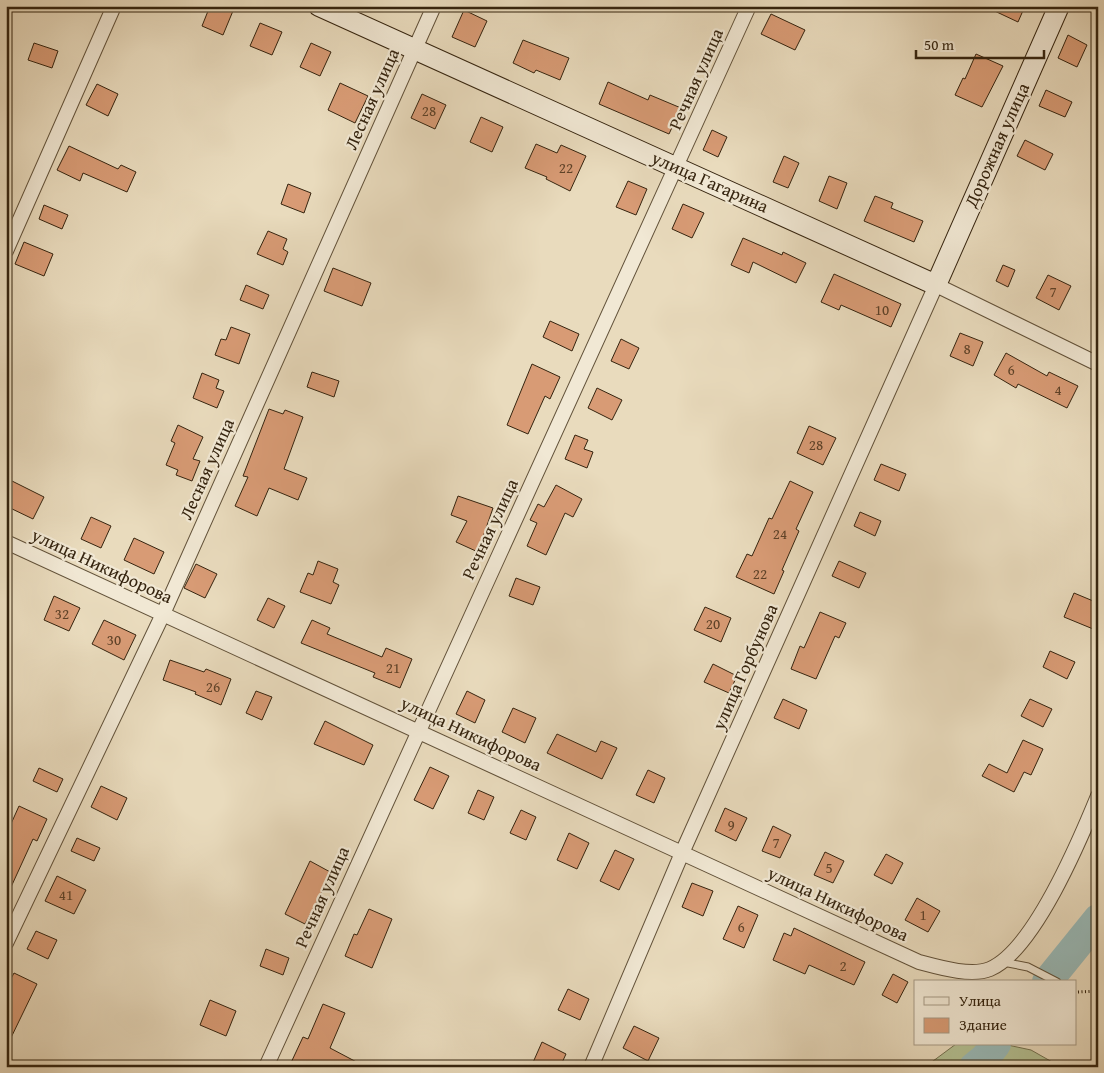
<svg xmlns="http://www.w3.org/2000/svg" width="1104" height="1073" font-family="'Gentium Book Plus',serif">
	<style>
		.green { fill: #b4c193; stroke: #747251 }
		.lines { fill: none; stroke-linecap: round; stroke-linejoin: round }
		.river { stroke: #99bab8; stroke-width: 30 }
		.building { fill: #d89b75; stroke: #35240f }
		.service-casing { stroke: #62523a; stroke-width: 9 }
		.minor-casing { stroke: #62523a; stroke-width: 16 }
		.secondary-casing { stroke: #35240f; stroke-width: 22 }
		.path { stroke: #35240f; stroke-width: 3; stroke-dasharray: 1 2.5; stroke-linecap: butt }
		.service { stroke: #f1e8d4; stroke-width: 7 }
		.minor { stroke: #f1e8d4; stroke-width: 14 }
		.secondary { stroke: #f1e8d4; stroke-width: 20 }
		.labels { text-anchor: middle; stroke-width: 4.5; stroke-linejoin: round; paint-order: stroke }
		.number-label { font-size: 15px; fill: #5e4228 }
		.street-label { font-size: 18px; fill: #35240f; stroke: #f1e8d4 }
	</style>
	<rect width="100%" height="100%" fill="#e9dbbd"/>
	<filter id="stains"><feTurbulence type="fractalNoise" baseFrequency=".004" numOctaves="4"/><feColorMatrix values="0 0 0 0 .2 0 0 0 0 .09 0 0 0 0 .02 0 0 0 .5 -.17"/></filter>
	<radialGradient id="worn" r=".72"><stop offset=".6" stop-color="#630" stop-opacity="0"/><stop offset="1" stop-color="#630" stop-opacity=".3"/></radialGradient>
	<!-- green -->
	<path class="green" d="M956,1044H1003L1031,1050L1061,1067H925Z"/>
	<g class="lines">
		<!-- river -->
		<path class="river" d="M1047,982L1098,919
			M974,1067L985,1058L996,1044"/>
	</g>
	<!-- building -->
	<path class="building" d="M210,6H235L223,35L202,26Z
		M984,6H1025L1018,22Z
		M464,10L487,21L475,47L452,37Z
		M771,14L805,30L795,50L761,34Z
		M260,23L282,32L272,55L250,46Z
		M1068,35L1087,45L1077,67L1058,58Z
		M523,40L569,58L560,80L536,70L534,73L513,63Z
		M34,43L58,51L52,68L28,60Z
		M311,43L331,52L320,76L300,67Z
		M976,54L1003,66L982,107L955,95L963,78L965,79Z
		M608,82L648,100L650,95L681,108L669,134L599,104Z
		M340,83L368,96L355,123L328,110Z
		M97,84L118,94L108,116L86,105Z
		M1046,90L1072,102L1065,117L1039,106Z
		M422,94L446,105L435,129L411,118Z
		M481,117L503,127L492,152L470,142Z
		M712,130L727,137L718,157L703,150Z
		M1025,140L1053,154L1045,170L1017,156Z
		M536,144L557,153L561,145L586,156L570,191L546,179L547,177L525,168Z
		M69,146L118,169L121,165L136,172L127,192L83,173L80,181L57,170Z
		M784,156L799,163L788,188L773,182Z
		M829,176L847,183L837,209L819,201Z
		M628,181L647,189L636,215L616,207Z
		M288,184L311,193L304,213L281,204Z
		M875,196L893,203L891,208L923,221L914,242L864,221Z
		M683,204L704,213L692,238L672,229Z
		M44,205L68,215L62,229L39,219Z
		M268,231L287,239L283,249L288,252L283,265L257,254Z
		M743,238L782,255L783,252L806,263L796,283L753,262L749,273L731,265Z
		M24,242L53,254L44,276L15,264Z
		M1003,265L1015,270L1008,287L996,281Z
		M333,268L371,283L362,306L324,291Z
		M834,274L901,304L891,327L841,305L839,310L821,302Z
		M1048,275L1071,286L1059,310L1036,298Z
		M246,285L269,295L263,309L240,300Z
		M550,321L579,334L572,351L543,337Z
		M231,327L250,334L239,364L215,355L221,339L226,340Z
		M960,333L983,342L973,366L950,356Z
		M621,339L639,348L629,369L611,361Z
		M1006,353L1047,376L1049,372L1078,386L1067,408L1018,384L1016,388L994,375Z
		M532,364L560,377L550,399L545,396L528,434L507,425Z
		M312,372L339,381L334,397L307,387Z
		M202,373L219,380L216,388L224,391L217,408L193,398Z
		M597,388L622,400L612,420L588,408Z
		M269,409L283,414L285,410L303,417L284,469L307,478L298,500L269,488L257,516L235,506L248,477L243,476Z
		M178,425L203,437L193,459L200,461L192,481L176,475L178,470L166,465L175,443L171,441Z
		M809,426L836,438L823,465L797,453Z
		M575,435L588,440L584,449L593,452L587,468L565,459Z
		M881,464L906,474L899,491L874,480Z
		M6,478L44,497L33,519L6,506Z
		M790,481L813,492L796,529L799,531L782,570L784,571L774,594L736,577L747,554L752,556L769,518L772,519Z
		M556,485L582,499L573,517L565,513L546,555L527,546L537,523L530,520L538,504L544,507Z
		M458,496L493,508L483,537L485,538L478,552L456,542L467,521L451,515Z
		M860,512L881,521L875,536L854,526Z
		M91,517L111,526L101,548L81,539Z
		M134,538L164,552L154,574L124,560Z
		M318,561L338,569L333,582L339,585L331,604L300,592L308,573L313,575Z
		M839,561L866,573L859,588L832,576Z
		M196,564L217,574L205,598L184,588Z
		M516,578L540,587L533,605L509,596Z
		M1074,593L1098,603V631L1064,617Z
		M54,596L80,608L69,631L44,620Z
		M268,598L285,606L274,628L257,620Z
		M705,607L731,618L721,642L694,630Z
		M820,612L846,623L839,638L835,636L816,679L791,669L800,646L804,648Z
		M104,620L136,635L124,660L92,644Z
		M312,620L330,628L327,634L382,657L386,648L412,659L400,688L373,677L375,673L301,643Z
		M1050,651L1075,662L1067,679L1043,667Z
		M170,660L204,672L206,669L231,679L221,705L195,694L196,692L163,680Z
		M713,664L737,676L729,693L704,682Z
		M256,691L272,697L262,720L246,713Z
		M467,691L485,700L475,723L456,714Z
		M783,699L807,710L799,729L774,718Z
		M1030,699L1052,709L1043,727L1021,716Z
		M513,708L536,718L525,743L502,732Z
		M325,721L373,745L364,765L314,744Z
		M557,734L596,752L601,741L617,748L602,779L547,753Z
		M1023,740L1043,749L1031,775L1024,772L1014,792L982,776L989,764L1007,773Z
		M430,767L449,776L433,809L414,800Z
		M39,768L63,779L57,792L33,781Z
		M648,770L665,778L654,803L636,795Z
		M101,786L127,798L117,820L91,807Z
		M478,790L494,797L484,820L468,813Z
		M19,806L47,819L37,841L33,839L6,898V835Z
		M725,808L747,818L736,841L715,831Z
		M521,810L536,817L526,840L510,833Z
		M773,826L791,835L780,858L762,851Z
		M569,833L589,843L577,869L557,860Z
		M77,838L100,848L94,861L71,851Z
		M615,850L634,859L619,890L600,881Z
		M825,852L844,861L833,883L814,875Z
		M886,854L903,863L892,884L874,875Z
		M310,861L332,873L305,924L285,914Z
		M57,876L86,890L74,914L45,901Z
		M692,883L713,891L703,916L682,907Z
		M917,898L940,911L928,932L905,920Z
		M738,906L758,915L744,948L723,939Z
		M369,909L392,919L372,968L345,956L354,934L357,935Z
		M794,928L865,962L854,985L809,965L805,974L773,960L784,933L791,936Z
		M36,931L57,940L48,959L27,949Z
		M266,949L289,958L283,975L260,966Z
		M14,973L37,984L6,1048V988Z
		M893,974L908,982L897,1003L882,995Z
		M568,989L589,999L580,1020L558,1010Z
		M210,1000L236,1011L226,1036L200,1025Z
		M323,1004L345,1013L330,1048L366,1067H289L303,1037L308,1039Z
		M634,1026L659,1038L648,1061L623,1048Z
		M542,1042L566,1054L560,1067H531Z"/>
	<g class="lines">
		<defs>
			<path id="service" d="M1003,962L1028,967L1057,982"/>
			<path id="minor" d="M6,251L114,6
				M6,542L919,962C938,967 971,977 990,969C1034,950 1080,840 1098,796
				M6,943L163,614L434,6
				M266,1067L749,6
				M591,1067L682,853L936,285L1098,364"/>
			<path id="secondary" d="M319,6L936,285L1059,6"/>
		</defs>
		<!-- service casing -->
		<use href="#service" class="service-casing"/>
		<!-- minor casing -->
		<use href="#minor" class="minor-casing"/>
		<!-- secondary casing -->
		<use href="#secondary" class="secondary-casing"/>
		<!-- path -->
		<path class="path" d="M1078,992L1098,991"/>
		<!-- service -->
		<use href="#service" class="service"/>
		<!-- minor -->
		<use href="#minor" class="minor"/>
		<!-- secondary -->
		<use href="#secondary" class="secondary"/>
	</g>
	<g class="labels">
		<!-- number labels -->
		<g class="number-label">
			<text x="429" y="116">28</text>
			<text x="566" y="173">22</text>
			<text x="1053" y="297">7</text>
			<text x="882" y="315">10</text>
			<text x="967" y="354">8</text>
			<text x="1011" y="375">6</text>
			<text x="1058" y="395">4</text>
			<text x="816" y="450">28</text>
			<text x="780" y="539">24</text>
			<text x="760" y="579">22</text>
			<text x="62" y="619">32</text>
			<text x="713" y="629">20</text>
			<text x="114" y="645">30</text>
			<text x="393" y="673">21</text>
			<text x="213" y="692">26</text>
			<text x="731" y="830">9</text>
			<text x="776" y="848">7</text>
			<text x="829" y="873">5</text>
			<text x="66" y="900">41</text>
			<text x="923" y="920">1</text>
			<text x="741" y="932">6</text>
			<text x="843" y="971">2</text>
		</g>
		<!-- street labels -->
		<g class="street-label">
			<text transform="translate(696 79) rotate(-66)" y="6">Речная улица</text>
			<text transform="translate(372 99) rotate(-66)" y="6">Лесная улица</text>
			<text transform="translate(997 145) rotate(-66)" y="6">Дорожная улица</text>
			<text transform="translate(710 182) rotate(24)" y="6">улица Гагарина</text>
			<text transform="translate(207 469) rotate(-66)" y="6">Лесная улица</text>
			<text transform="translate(490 529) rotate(-65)" y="6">Речная улица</text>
			<text transform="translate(102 566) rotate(25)" y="6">улица Никифорова</text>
			<text transform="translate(745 667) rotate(-66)" y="6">улица Горбунова</text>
			<text transform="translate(471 734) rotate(25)" y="6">улица Никифорова</text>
			<text transform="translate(322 897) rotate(-66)" y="6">Речная улица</text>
			<text transform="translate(838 904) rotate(25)" y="6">улица Никифорова</text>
		</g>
	</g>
	<!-- margin -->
	<rect width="1104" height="1073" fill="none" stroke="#e9dbbd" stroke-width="25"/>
	<rect x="8" y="8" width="1089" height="1058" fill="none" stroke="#35240f" stroke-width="2.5"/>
	<rect x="12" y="12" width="1079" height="1048" fill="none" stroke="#35240f"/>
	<!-- legend -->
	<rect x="914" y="980" width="162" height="65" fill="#f1e8d4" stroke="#a69a85"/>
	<rect x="924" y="997" width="25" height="8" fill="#f1e8d4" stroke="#a69a85"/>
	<text x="959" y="1006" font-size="15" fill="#35240f">Улица</text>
	<rect x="924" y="1018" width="25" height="15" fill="#d89b75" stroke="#a69a85"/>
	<text x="959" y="1030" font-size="15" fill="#35240f">Здание</text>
	<!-- scale -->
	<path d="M916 50v8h128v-8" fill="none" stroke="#35240f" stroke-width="2.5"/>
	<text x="924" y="50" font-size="15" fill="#35240f" stroke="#f1e8d4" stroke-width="4" paint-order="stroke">50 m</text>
	<rect width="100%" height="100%" filter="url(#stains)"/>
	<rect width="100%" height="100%" fill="url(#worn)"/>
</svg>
